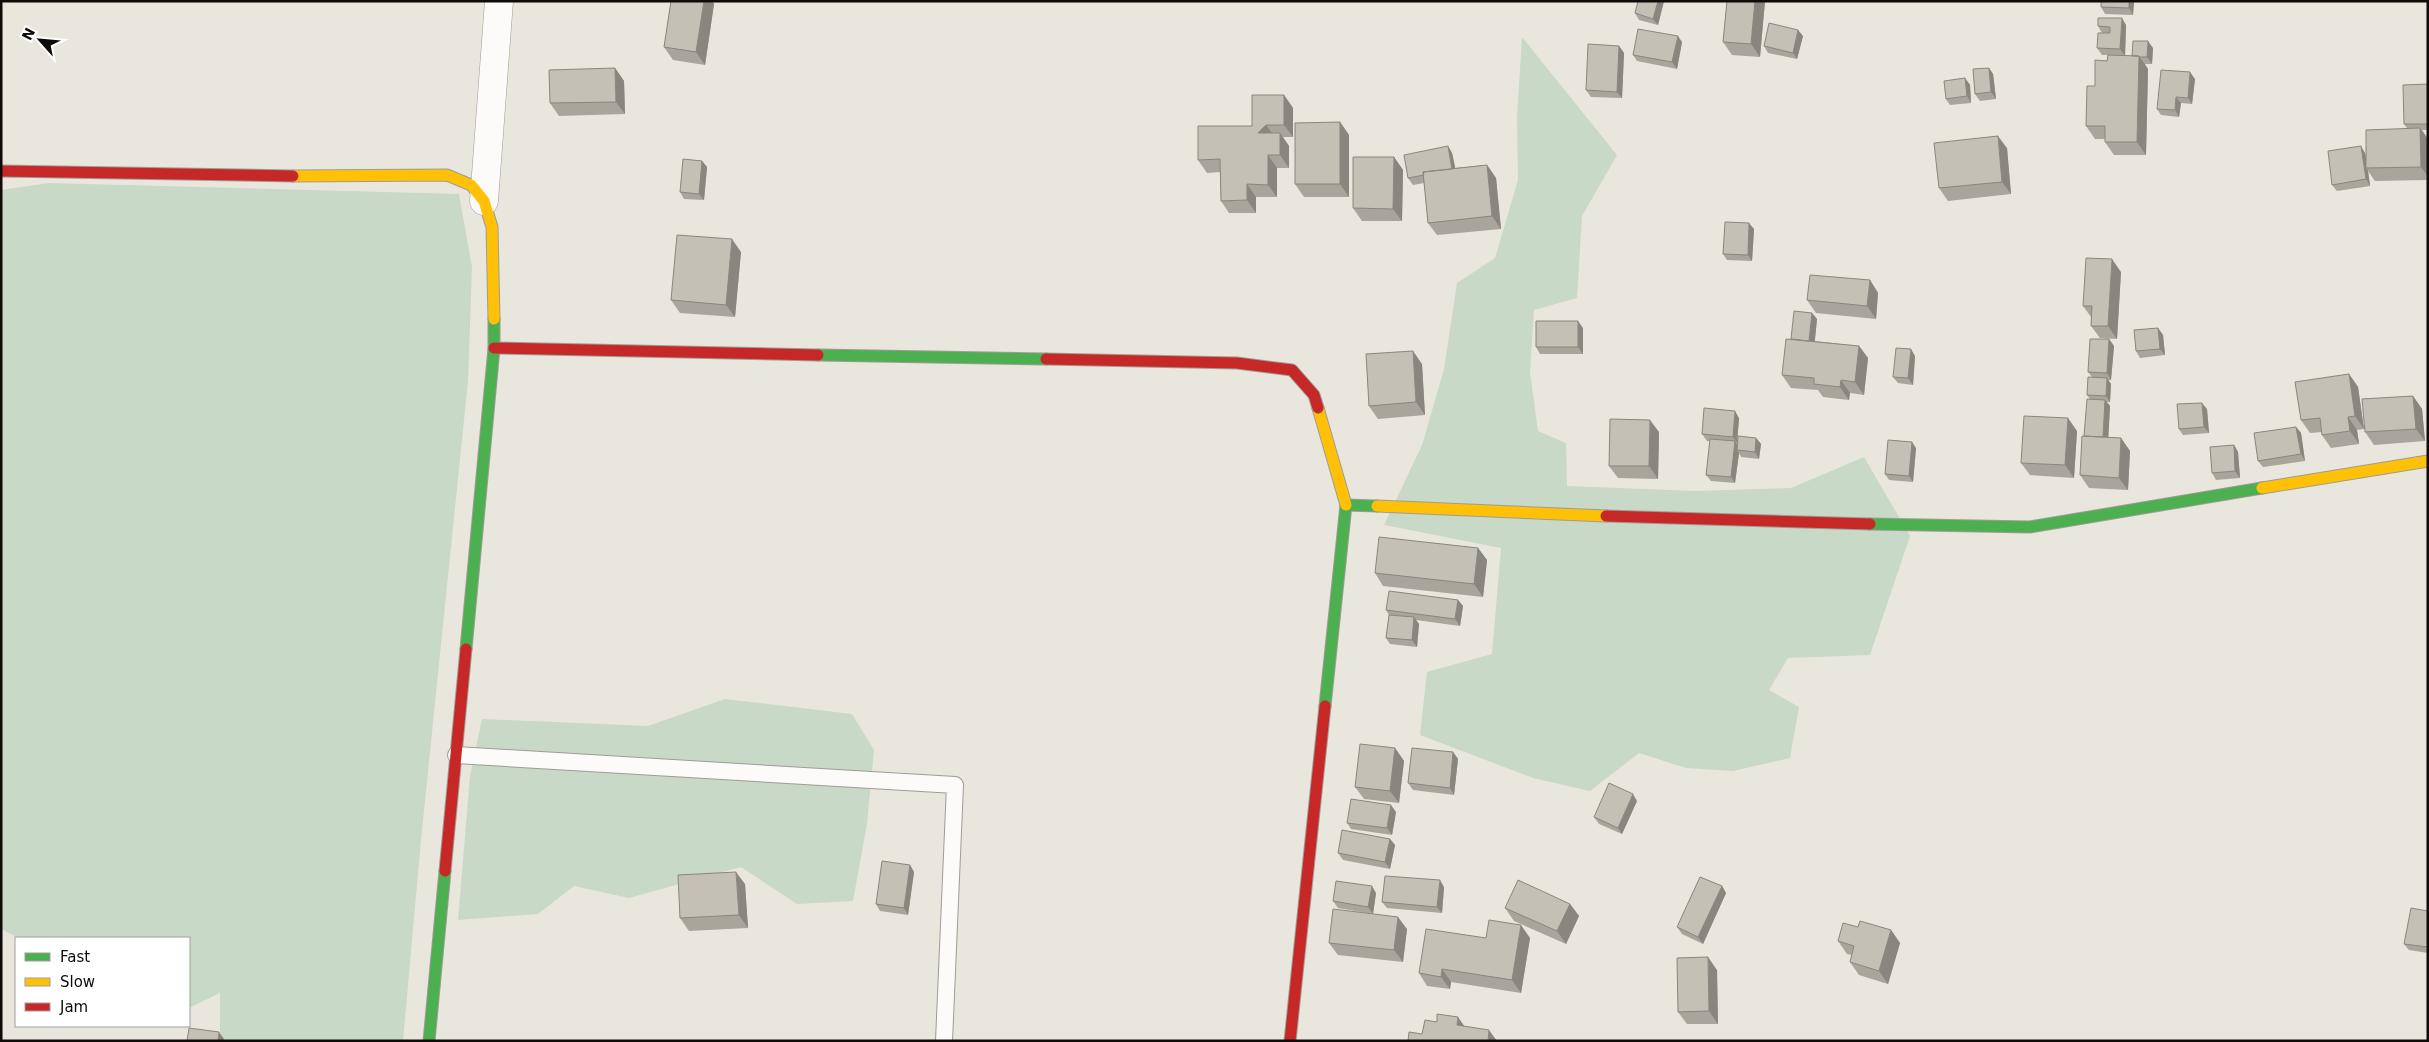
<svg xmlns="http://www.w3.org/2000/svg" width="2429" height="1042" font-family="'DejaVu Sans',sans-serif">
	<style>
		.green { fill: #c9d9c7 }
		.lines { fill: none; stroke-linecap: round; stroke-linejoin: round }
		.lane-casing { stroke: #9e9c96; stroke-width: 18 }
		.street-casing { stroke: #9e9c96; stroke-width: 29 }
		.fast-casing { stroke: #9e9c96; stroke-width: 13 }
		.slow-casing { stroke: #9e9c96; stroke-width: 13 }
		.jam-casing { stroke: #9e9c96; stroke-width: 13 }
		.lane { stroke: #fcfbfa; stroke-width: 16 }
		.street { stroke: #fcfbfa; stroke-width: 28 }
		.fast { stroke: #4caf50; stroke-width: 11 }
		.slow { stroke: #ffc107; stroke-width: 11 }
		.jam { stroke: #c62828; stroke-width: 11 }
		.wall { fill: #a9a59c }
		.shaded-wall { fill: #8a867f }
		.building { fill: #c5c0b5; stroke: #8a867f }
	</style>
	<rect width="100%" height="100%" fill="#e9e6de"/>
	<!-- green -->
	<path class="green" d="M1522,37L1617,155L1582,216L1577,298L1534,310L1530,372L1538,431L1566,443L1567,486L1696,491L1791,488L1864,457L1910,536L1870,655L1788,658L1769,690L1799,707L1790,758L1733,771L1686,768L1639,753L1590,791L1533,778L1420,735L1427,672L1492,654L1501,548L1384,525L1422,445L1444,369L1457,283L1495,258L1518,180L1517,117Z
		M49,183L459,194L472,267L468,381L421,840L403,1041H220V993L189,1008V938H19L1,929V190Z
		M725,699L852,714L874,750L867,824L853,901L797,904L741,867L629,898L574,886L538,914L458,920L470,776L482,719L648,726Z"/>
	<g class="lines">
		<defs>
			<path id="lane" d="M456,755L955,785L944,1041"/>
			<path id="street" d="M484,201L499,1"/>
			<path id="fast" d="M818,355L1046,359
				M1870,524L2030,527L2262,488
				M466,649L494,348V319
				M1325,706L1346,505L1377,506
				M429,1041L445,871"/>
			<path id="slow" d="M293,176L447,175L471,185L484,201L492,227L494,319
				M1318,408L1346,505
				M2262,488L2428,461
				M1377,506L1606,516"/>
			<path id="jam" d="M1,171L293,176
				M494,348L818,355
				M1046,359L1237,363L1292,370L1314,395L1318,408
				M1606,516L1870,524
				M445,871L466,649
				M1290,1041L1325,706"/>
		</defs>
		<!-- lane casing -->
		<use href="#lane" class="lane-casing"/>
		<!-- street casing -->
		<use href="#street" class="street-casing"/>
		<!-- fast casing -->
		<use href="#fast" class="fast-casing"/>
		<!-- slow casing -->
		<use href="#slow" class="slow-casing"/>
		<!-- jam casing -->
		<use href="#jam" class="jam-casing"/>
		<!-- lane -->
		<use href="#lane" class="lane"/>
		<!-- street -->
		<use href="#street" class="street"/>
		<!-- fast -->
		<use href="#fast" class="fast"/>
		<!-- slow -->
		<use href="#slow" class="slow"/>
		<!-- jam -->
		<use href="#jam" class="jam"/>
	</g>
	<!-- wall -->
	<path class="wall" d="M671,1H712L714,4L705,65L673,60L664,47Z
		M1638,1H1664L1658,25L1639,20L1635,13Z
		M1727,1H1765L1760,57L1732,55L1723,42Z
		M2134,1L2133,15L2105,14L2101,7Z
		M2126,25L2125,56H2132L2153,48L2152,64H2145L2148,69L2146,155H2114L2105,142V139H2095L2086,126L2095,86L2107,61L2108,55H2102L2097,48L2110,33H2102L2098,26Z
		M1803,36L1797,59L1768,53L1764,46Z
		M1682,42L1677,69L1637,61L1633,55Z
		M1619,46L1624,53L1622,98L1591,97L1586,90Z
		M615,68L624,81L625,114L559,116L550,103Z
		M1989,68L1993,74L1996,99L1980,101L1975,94Z
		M1965,78L1970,85L1971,103L1950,105L1946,99Z
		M2195,79L2192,104L2181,103L2179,117L2161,115L2157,109Z
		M2428,84V130H2422L2428,139V180L2375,181L2368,171L2370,186L2337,191L2332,185L2365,153L2366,159L2407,128L2404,124Z
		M1284,95L1293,108V137H1283L1289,146V168H1277V197H1256V213H1229L1221,201L1220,172L1207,173L1198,160L1252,126Z
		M1340,122L1349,135V197H1304L1295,184Z
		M1448,146L1452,153L1455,168L1487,165L1496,178L1501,229L1437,235L1428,223L1424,183L1413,185L1408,178Z
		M2007,148L2011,194L1948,201L1939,188Z
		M1394,157L1403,170L1402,221H1362L1353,208Z
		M702,161L707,167L704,200L684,199L680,192Z
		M1754,229L1752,261L1727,260L1723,254Z
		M741,252L735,317L680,313L671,300Z
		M2121,272L2117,339L2100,338L2091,326V317L2083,306Z
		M1870,280L1878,293L1876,319L1816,313L1807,300Z
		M1812,313L1817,319L1815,341L1859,346L1868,358L1864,395L1850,393L1849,400L1823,397L1818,390L1791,388L1782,375L1791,339Z
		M1583,328V354H1540L1536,347Z
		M2158,328L2163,335L2165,355L2140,358L2136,351Z
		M2109,339L2114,346L2111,380H2108L2111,384L2110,402H2107L2110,406L2108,438H2121L2130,451L2128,490L2089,488L2080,475L2090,399L2087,395L2092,377L2088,372Z
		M1915,356L1913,385L1898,383L1893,377Z
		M1422,364L1425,415L1378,419L1369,406Z
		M2349,374L2358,387L2364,429L2357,430L2359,444L2331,448L2322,435V432L2310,433L2301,420Z
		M2413,396L2422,409L2425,441L2374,445L2365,432Z
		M2207,409L2209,433L2183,435L2179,429Z
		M1739,418L1737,443H1736L1737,445L1756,438L1761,444L1759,459L1741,457L1739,453L1735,483L1711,481L1706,475L1710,441H1707L1702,434Z
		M2296,427L2301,433L2305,461L2263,467L2258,461Z
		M2077,431L2074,478L2030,475L2021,463Z
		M1659,432L1658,479L1618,478L1609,466Z
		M2234,445L2238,452L2240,478L2216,480L2212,473Z
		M1916,448L1913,482L1889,480L1885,474Z
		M1478,548L1487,560L1483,597L1383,586L1375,573Z
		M1458,600L1463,606L1460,626L1416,620L1419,624L1417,647L1390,644L1386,638L1389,615L1386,610Z
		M1395,748L1404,761L1399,803L1364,799L1355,787Z
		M1453,752L1458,759L1454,795L1413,790L1408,783Z
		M1637,801L1622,834L1599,824L1594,817Z
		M1396,812L1392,835L1351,829L1347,823Z
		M1390,839L1395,845L1390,869L1343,860L1338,853Z
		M910,865L914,872L908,915L880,911L876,904Z
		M745,884L748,928L689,931L680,918Z
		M1722,886L1726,893L1703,944L1682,934L1677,927Z
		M1444,887L1442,913L1387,908L1382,902Z
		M1376,893L1373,914L1338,908L1333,901Z
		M1570,904L1579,916L1566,944L1514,921L1505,908Z
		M2428,911V953L2409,950L2404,944Z
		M1407,929L1403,962L1338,955L1329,943Z
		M1891,930L1900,943L1888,984L1859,975L1850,962L1852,955L1847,954L1838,941Z
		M1486,938H1530L1521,993L1451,982L1450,989L1427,986L1419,973Z
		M1717,970L1718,1024H1687L1678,1012Z"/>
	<!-- shaded-wall -->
	<path class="shaded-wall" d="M704,1H712L714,4L705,65L696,52Z
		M1658,1H1664L1658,25L1653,19Z
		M1755,1H1765L1760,57L1751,44Z
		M2129,1H2134L2133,15L2129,8Z
		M2122,18L2126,25L2125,56L2120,49Z
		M1798,30L1803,36L1797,59L1793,53Z
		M1678,36L1682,42L1677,69L1672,62Z
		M2148,41L2153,48L2152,64L2147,57Z
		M1619,46L1624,53L1622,98L1617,92Z
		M2139,56L2148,69L2146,155L2137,142Z
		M615,68L624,81L625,114L616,102Z
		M1989,68L1993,74L1996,99L1991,92Z
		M2190,72L2195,79L2192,104L2188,98Z
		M1965,78L1970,85L1971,103L1967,96Z
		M1284,95L1293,108V137L1284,125Z
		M2176,97L2181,103L2179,117L2175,110Z
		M1340,122L1349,135V197L1340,184Z
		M1266,125L1275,137L1258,133Z
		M2420,128L2428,139V176L2421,167Z
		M1280,133L1289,146V168L1280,155Z
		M1998,136L2007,148L2011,194L2002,182Z
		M1448,146L1452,153L1457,176L1452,170Z
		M2361,146L2365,153L2368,168H2366L2368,171L2370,186L2366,179Z
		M1268,155L1277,168V197L1268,185Z
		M1394,157L1403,170L1402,221L1393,209Z
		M702,161L707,167L704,200L699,194Z
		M1487,165L1496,178L1501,229L1492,216Z
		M1247,184L1256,197V213L1247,200Z
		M1749,223L1754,229L1752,261L1748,255Z
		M732,239L741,252L735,317L726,305Z
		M2112,259L2121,272L2117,339L2108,326Z
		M1870,280L1878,293L1876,319L1867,306Z
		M1812,313L1817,319L1814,347L1809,341Z
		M1578,321L1583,328V354L1578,347Z
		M2158,328L2163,335L2165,355L2160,349Z
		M2109,339L2114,346L2111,380L2107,373Z
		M1859,346L1868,358L1864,395L1855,382Z
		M1911,349L1915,356L1913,385L1908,378Z
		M1413,351L1422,364L1425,415L1416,402Z
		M2349,374L2358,387L2364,429L2355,416Z
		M2107,378L2111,384L2110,402L2106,396Z
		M1841,380L1850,393L1849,400L1840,387Z
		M2413,396L2422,409L2425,441L2416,429Z
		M2105,400L2110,406L2108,444L2103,437Z
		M2202,403L2207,409L2209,433L2204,427Z
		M1735,411L1739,418L1737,443L1733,437Z
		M2348,417L2357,430L2359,444L2350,431Z
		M2068,418L2077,431L2074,478L2065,465Z
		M1650,420L1659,432L1658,479L1649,466Z
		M2296,427L2301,433L2305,461L2301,454Z
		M1756,438L1761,444L1759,459L1755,452Z
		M2121,438L2130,451L2128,490L2119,478Z
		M1735,441L1739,448L1737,450L1739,453L1735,483L1731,477Z
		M1912,442L1916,448L1913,482L1909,476Z
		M2234,445L2238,452L2240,478L2235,471Z
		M1478,548L1487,560L1483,597L1474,584Z
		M1458,600L1463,606L1460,626L1455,619Z
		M1414,617L1419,624L1417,647L1412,640Z
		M1395,748L1404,761L1399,803L1390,791Z
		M1453,752L1458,759L1454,795L1450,788Z
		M1633,794L1637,801L1622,834L1618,828Z
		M1391,805L1396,812L1392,835L1387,828Z
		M1390,839L1395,845L1390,869L1385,862Z
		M910,865L914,872L908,915L904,908Z
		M736,872L745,884L748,928L739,915Z
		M1440,880L1444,887L1442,913L1437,907Z
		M1372,886L1376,893L1373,914L1368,907Z
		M1722,886L1726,893L1703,944L1698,937Z
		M1570,904L1579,916L1566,944L1557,931Z
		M1398,917L1407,929L1403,962L1394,950Z
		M1521,925L1530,938L1521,993L1512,980Z
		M1891,930L1900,943L1888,984L1879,971Z
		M1708,957L1717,970L1718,1024L1709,1011Z
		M1442,969L1451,982L1450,989L1441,977Z
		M1458,1017L1467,1030L1457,1025Z
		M1489,1030L1497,1041H1488Z
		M219,1032L224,1039L223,1041H218Z"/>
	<!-- building -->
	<path class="building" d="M671,1H704L696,52L664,47Z
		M1638,1H1658L1653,19L1635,13Z
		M1727,1H1755L1751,44L1723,42Z
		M2101,1H2129V8L2101,7Z
		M2098,18H2122L2120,49L2097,48L2098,33H2110V27L2098,26Z
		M1769,23L1798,30L1793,53L1764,46Z
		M1638,29L1678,36L1672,62L1633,55Z
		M2133,41H2148L2147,57H2140L2139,56H2132Z
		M1588,44L1619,46L1617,92L1586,90Z
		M2108,55L2139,56L2137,142H2105V126H2086L2087,86H2095V60L2107,61Z
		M615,68L616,102L550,103L549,70Z
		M1989,68L1991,92L1975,94L1973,69Z
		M2161,70L2190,72L2188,98L2176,97L2175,110L2157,109Z
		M1965,78L1967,96L1946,99L1944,81Z
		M2428,84V124H2404L2403,85Z
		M1252,95H1284V125H1266L1258,133H1280V155H1268V185L1247,184V200L1221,201L1220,159L1198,160V126H1252Z
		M1340,122V184H1295V123Z
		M2420,128L2421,167L2366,168V130Z
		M1998,136L2002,182L1939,188L1934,143Z
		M1448,146L1452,169L1423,172L1424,175L1408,178L1404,155Z
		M2361,146L2366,179L2332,185L2328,151Z
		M1353,157H1394L1393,209L1353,208Z
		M683,159L702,161L699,194L680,192Z
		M1487,165L1492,216L1428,223L1423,172Z
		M1725,222L1749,223L1748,255L1723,254Z
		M677,235L732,239L726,305L671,300Z
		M2086,258L2112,259L2108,326H2091L2092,306H2083Z
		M1810,275L1870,280L1867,306L1807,300Z
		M1794,311L1812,313L1809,341L1791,339Z
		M1536,321H1578V347H1536Z
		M2158,328L2160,349L2136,351L2134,330Z
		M1786,339L1859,346L1855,382L1841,380L1840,387L1814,384V378L1782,375Z
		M2090,339H2109L2107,373L2088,372Z
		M1896,348L1911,349L1908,378L1893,377Z
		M1413,351L1416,402L1369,406L1366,354Z
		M2349,374L2355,416L2348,417L2350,431L2322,435L2320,418L2301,420L2295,382Z
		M2088,377L2107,378L2106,396L2087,395Z
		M2413,396L2416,429L2365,432L2362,399Z
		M2087,399L2105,400L2103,437L2084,436Z
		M2202,403L2204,427L2179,429L2177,404Z
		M1704,408L1735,411L1733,437L1702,434Z
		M2024,416L2068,418L2065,465L2021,463Z
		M1610,419L1650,420L1649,466H1609Z
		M2296,427L2301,454L2258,461L2254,433Z
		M1738,436L1756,438L1755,452L1737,450Z
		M2082,436L2121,438L2119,478L2080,475Z
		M1710,439L1735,441L1731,477L1706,475Z
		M1888,440L1912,442L1909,476L1885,474Z
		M2234,445L2235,471L2212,473L2210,447Z
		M1379,537L1478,548L1474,584L1375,573Z
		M1389,591L1458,600L1455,619L1386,610Z
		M1389,615L1414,617L1412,640L1386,638Z
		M1360,744L1395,748L1390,791L1355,787Z
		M1412,748L1453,752L1450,788L1408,783Z
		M1609,783L1633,794L1618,828L1594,817Z
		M1351,799L1391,805L1387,828L1347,823Z
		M1342,830L1390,839L1385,862L1338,853Z
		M882,861L910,865L904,908L876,904Z
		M736,872L739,915L680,918L678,875Z
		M1385,876L1440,880L1437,907L1382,902Z
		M1700,877L1722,886L1698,937L1677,927Z
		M1518,880L1570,904L1557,931L1505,908Z
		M1336,881L1372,886L1368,907L1333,901Z
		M2411,908L2428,911V947L2404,944Z
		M1333,909L1398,917L1394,950L1329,943Z
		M1489,920L1521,925L1512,980L1442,969L1441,977L1419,973L1426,929L1486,938Z
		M1860,921L1891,930L1879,971L1850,962L1854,946L1838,941L1843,923L1858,927Z
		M1708,957L1709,1011L1678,1012L1677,958Z
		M1437,1014L1458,1017L1457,1025L1489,1030L1488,1041H1408L1409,1032L1422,1034L1425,1020L1437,1022Z
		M189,1028L219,1032L218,1041H187Z"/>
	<!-- border -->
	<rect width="2429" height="1042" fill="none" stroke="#0e0b08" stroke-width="5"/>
	<!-- legend -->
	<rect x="15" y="937" width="175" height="90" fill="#ffffff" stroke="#9f9d9c"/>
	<rect x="25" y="953" width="25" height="8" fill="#4caf50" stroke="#9f9d9c"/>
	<text x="60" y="962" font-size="15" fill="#0e0b08">Fast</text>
	<rect x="25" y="978" width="25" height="8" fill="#ffc107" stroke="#9f9d9c"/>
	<text x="60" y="987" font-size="15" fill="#0e0b08">Slow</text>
	<rect x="25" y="1003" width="25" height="8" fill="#c62828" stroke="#9f9d9c"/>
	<text x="60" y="1012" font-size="15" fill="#0e0b08">Jam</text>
	<!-- north arrow -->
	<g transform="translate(40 40) rotate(297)" stroke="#ffffff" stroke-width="4" paint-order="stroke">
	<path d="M0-4L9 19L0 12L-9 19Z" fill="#0e0b08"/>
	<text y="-8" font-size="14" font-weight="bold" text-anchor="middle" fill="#0e0b08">N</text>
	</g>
</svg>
